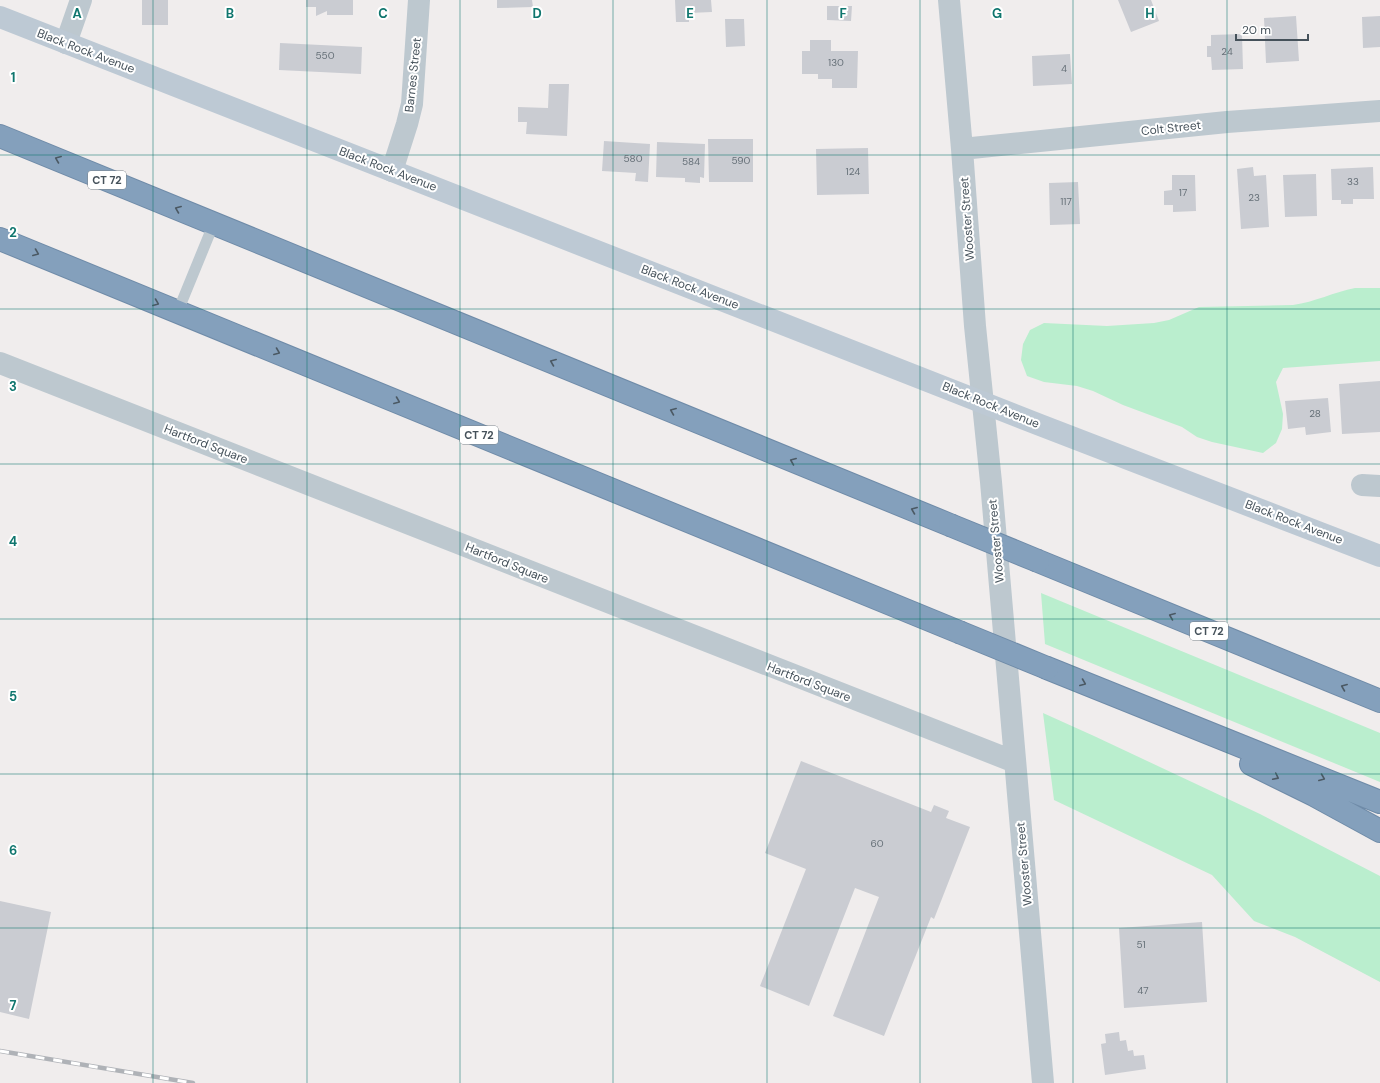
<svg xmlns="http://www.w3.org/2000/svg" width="1380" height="1083" font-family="'DM Sans',sans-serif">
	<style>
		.green { fill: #baeece }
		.building { fill: #caccd2 }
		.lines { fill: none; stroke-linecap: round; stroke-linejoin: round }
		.highway-casing { stroke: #6f8ba8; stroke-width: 24 }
		.lane { stroke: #bdc8cf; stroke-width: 11 }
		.street { stroke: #bdc8cf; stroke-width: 22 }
		.secondary { stroke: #bdc9d4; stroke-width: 22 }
		.highway { stroke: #84a0bc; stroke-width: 22 }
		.rail-casing { stroke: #afb2b7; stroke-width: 4.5 }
		.rail { stroke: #fff; stroke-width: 3; stroke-dasharray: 9; stroke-linecap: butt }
		.highway-bridge-casing { stroke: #6f8ba8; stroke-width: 24; stroke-linecap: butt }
		.highway-bridge { stroke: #84a0bc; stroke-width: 22 }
		.oneway { stroke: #4b5964 }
		.grid { fill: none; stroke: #0f766e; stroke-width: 1; stroke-opacity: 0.55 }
		.labels { text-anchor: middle; stroke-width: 4; stroke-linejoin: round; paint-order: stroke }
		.number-label { font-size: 10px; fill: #667078 }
		.shield { fill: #fff; stroke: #7d858c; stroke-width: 1 }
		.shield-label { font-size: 11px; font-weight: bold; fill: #45515a }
		.street-label { font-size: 12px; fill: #45515a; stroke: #fff }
		.grid-label { font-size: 13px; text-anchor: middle; font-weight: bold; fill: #0f766e; stroke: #fff; stroke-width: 4; stroke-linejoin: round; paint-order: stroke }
	</style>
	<rect width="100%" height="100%" fill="#f0eded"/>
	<!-- green -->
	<path class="green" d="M1355,288H1380V361L1283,368L1276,382L1283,414L1282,429L1276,443L1263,453L1212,442L1197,437L1182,427L1123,405L1093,391L1077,386L1044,382L1027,376L1021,360L1023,344L1030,330L1044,323L1107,326L1154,323L1169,320L1199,307L1293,305C1315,302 1334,292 1355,288Z
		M1041,593L1380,733V782L1045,644Z
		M1043,713L1094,736L1260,814L1380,876V982L1295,937L1254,921L1212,875L1054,800Z"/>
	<!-- building -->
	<path class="building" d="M142,0H168V25H142Z
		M306,0H353V15H327V11L316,16V7H306Z
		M497,0H532L533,7L497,8Z
		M675,0H711L712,12L689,13V22H676Z
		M1118,0H1151L1159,21L1131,32Z
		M827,6H852L851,21L827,20Z
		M1296,16L1299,61L1266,63L1264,18Z
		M1380,16V47L1363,48L1362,17Z
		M725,19H744L745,46L726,47Z
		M1242,34L1243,69L1212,70L1211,57H1207V46H1211V35Z
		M810,40H831V51H858L857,88H832V79H818V74H802V51H810Z
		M280,43L362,47L361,74L279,70Z
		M1070,54L1072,84L1033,86L1032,56Z
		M549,84H569L567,136L526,134L527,122H518V107L548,108Z
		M708,139H753V182H709Z
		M604,141L650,144L648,182L635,181L636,173L602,171Z
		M657,142L705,144L704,178L700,177V183L685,182V178L656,177Z
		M868,148L869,194L817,195L816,149Z
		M1253,167L1254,176L1266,175L1269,227L1241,229L1237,169Z
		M1373,167L1374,199H1353V204H1341V200H1332L1331,169Z
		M1316,174L1317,216L1285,217L1283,175Z
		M1172,175H1195L1196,211L1173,212V205H1164V191L1172,190Z
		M1078,182L1080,224L1050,225L1049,183Z
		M1380,381V432L1342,434L1339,384Z
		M1328,398L1331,432L1306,435L1305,427L1288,429L1285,401Z
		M801,761L931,812L934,805L949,811L946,818L970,827L934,919L931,917L884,1036L833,1016L879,897L855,888L809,1006L760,986L806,869L765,853Z
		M0,901L51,912L29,1019L0,1012Z
		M1202,922L1207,1002L1124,1008L1119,928Z
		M1119,1032L1120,1041L1126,1040L1128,1051L1133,1050L1134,1056L1144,1055L1146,1069L1105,1075L1101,1044L1106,1043L1105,1034Z"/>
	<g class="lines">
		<defs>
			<path id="highway" d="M0,136L950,525
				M0,239L959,632
				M1038,561L1380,701
				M1047,668L1380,802
				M1251,764L1314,795L1380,831"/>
		</defs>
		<!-- highway casing -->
		<use href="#highway" class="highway-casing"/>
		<!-- lane -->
		<path class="lane" d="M178,311L214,223"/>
		<!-- street -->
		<path class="street" d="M949,0L962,149L975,326L991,482L1043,1083
			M66,43L81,0
			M962,149L1227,122L1380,111
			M392,171L407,124L412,104L419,0
			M0,363L1015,762
			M1362,485L1380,486"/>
		<!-- secondary -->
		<path class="secondary" d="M0,17L1040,425L1380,556"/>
		<!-- highway -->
		<use href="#highway" class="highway"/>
		<defs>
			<path id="rail" d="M0,1051L193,1083"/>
		</defs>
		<!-- rail casing -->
		<use href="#rail" class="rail-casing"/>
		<!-- rail -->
		<use href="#rail" class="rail"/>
		<defs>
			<path id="highway-bridge" d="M950,525L1038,561
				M959,632L1047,668"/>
		</defs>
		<!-- highway-bridge casing -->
		<use href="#highway-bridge" class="highway-bridge-casing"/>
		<!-- highway-bridge -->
		<use href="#highway-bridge" class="highway-bridge"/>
	</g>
	<!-- one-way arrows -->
	<defs><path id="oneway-chevron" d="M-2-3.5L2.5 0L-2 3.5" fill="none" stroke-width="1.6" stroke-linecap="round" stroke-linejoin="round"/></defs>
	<g class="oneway">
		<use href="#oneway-chevron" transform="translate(58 159) rotate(-158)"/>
		<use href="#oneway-chevron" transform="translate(178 209) rotate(-158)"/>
		<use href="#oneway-chevron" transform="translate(36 253) rotate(22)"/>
		<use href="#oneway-chevron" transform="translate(156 303) rotate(22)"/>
		<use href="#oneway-chevron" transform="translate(277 352) rotate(22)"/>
		<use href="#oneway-chevron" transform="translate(553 362) rotate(-158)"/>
		<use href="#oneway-chevron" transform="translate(397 401) rotate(22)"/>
		<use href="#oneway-chevron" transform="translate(673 411) rotate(-158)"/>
		<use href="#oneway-chevron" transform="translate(793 461) rotate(-158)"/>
		<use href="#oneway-chevron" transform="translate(914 510) rotate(-158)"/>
		<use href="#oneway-chevron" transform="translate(1172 616) rotate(-158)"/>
		<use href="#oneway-chevron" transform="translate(1083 683) rotate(22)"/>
		<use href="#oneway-chevron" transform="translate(1344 687) rotate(-158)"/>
		<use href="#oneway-chevron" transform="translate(1276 777) rotate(26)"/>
		<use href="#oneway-chevron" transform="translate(1322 778) rotate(22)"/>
	</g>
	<!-- grid -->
	<path class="grid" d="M153,0V1083M307,0V1083M460,0V1083M613,0V1083M767,0V1083M920,0V1083M1073,0V1083M1227,0V1083M0,155H1380M0,309H1380M0,464H1380M0,619H1380M0,774H1380M0,928H1380"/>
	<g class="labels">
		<!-- number labels -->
		<g class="number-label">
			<text x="1227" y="55">24</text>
			<text x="325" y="59">550</text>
			<text x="836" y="66">130</text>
			<text x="1064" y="72">4</text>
			<text x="633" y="162">580</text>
			<text x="741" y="164">590</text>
			<text x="691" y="165">584</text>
			<text x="853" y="175">124</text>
			<text x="1353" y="185">33</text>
			<text x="1183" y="196">17</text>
			<text x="1254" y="201">23</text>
			<text x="1066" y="205">117</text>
			<text x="1315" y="417">28</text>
			<text x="877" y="847">60</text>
			<text x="1141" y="948">51</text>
			<text x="1143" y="994">47</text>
		</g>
		<!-- shield labels -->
		<g class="shield">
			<rect x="88" y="171" width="38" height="18" rx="3"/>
			<rect x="460" y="426" width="38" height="18" rx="3"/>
			<rect x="1190" y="622" width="38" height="18" rx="3"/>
		</g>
		<g class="shield-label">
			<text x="107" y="184">CT 72</text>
			<text x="479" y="439">CT 72</text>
			<text x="1209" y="635">CT 72</text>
		</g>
		<!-- street labels -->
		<g class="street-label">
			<text transform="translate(86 51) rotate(21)" y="4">Black Rock Avenue</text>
			<text transform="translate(413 75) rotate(-84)" y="4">Barnes Street</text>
			<text transform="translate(1171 128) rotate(-6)" y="4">Colt Street</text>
			<text transform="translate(388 169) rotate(21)" y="4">Black Rock Avenue</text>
			<text transform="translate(967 219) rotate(-94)" y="4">Wooster Street</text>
			<text transform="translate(690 287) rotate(21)" y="4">Black Rock Avenue</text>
			<text transform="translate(991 405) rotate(22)" y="4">Black Rock Avenue</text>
			<text transform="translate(206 444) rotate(21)" y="4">Hartford Square</text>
			<text transform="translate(1294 522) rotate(21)" y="4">Black Rock Avenue</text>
			<text transform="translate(996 541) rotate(-95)" y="4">Wooster Street</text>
			<text transform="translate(507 563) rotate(22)" y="4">Hartford Square</text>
			<text transform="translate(809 682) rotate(21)" y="4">Hartford Square</text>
			<text transform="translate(1024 864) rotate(-95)" y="4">Wooster Street</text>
		</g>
	</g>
	<g class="grid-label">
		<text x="77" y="18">A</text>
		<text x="230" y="18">B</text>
		<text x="383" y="18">C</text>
		<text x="537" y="18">D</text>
		<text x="690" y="18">E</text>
		<text x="843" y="18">F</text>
		<text x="997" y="18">G</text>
		<text x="1150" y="18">H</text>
		<text x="13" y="82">1</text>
		<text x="13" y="237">2</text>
		<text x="13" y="391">3</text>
		<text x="13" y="546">4</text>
		<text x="13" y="701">5</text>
		<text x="13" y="855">6</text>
		<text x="13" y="1010">7</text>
	</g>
	<!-- scale -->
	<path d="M1236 34v6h72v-6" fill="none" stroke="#45515a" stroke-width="2"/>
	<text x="1242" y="34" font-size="12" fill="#45515a" stroke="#ffffff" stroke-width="3" paint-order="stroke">20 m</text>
</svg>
